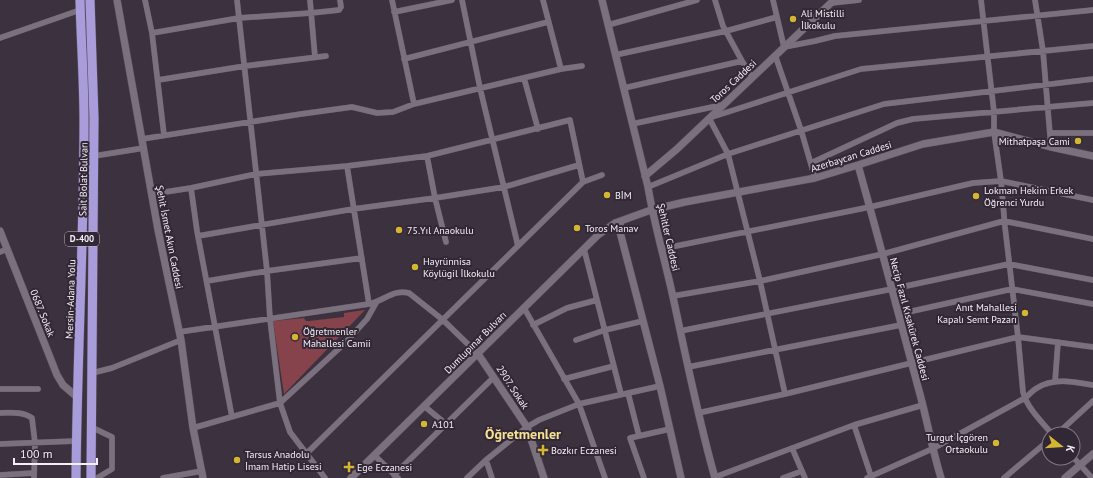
<svg xmlns="http://www.w3.org/2000/svg" width="1093" height="478" font-family="'PT Sans',sans-serif">
	<style>
		.green { fill: #86434c }
		.lines { fill: none; stroke-linecap: round; stroke-linejoin: round }
		.minor-casing { stroke: #5a515c; stroke-width: 6 }
		.tertiary-casing { stroke: #5a515c; stroke-width: 8 }
		.trunk-casing { stroke: #5a515c; stroke-width: 10 }
		.minor { stroke: #7b707e; stroke-width: 5.5 }
		.tertiary { stroke: #7b707e; stroke-width: 7 }
		.trunk { stroke: #a89cda; stroke-width: 9 }
		.poi-dot { fill: #d5b534; stroke: #322835; stroke-width: 1.5 }
		.labels { text-anchor: middle; stroke-width: 4; stroke-linejoin: round; paint-order: stroke }
		.shield { fill: #322835; stroke: #bab3bd; stroke-width: 1 }
		.shield-label { font-size: 9px; font-weight: bold; fill: #f5eff7 }
		.poi-label { font-size: 10px; fill: #f5eff7; stroke: #322835; text-anchor: start }
		.street-label { font-size: 10px; fill: #f5eff7; stroke: #322835 }
		.district-label { font-size: 14px; font-weight: bold; fill: #f7e294; stroke: #322835 }
	</style>
	<rect width="100%" height="100%" fill="#3c323f"/>
	<!-- green -->
	<path class="green" d="M365,310L284,394L273,321L304,318L306,321H309L344,317V313Z"/>
	<g class="lines">
		<defs>
			<path id="minor" d="M145,0L152,33L164,135
				M237,0L267,271L270,319L280,403L290,432L325,478
				M310,0L315,57
				M392,0L414,104
				M462,0L480,88L518,246
				M543,0L561,69
				M715,0L723,26L742,61L752,77
				M773,0L784,47L815,41L835,36L1093,10
				M981,0L994,112V132L1001,181L1005,227L1018,337L1023,392C1027,408 1042,422 1052,434
				M1035,0L1043,51L1051,147
				M831,3L859,0
				M394,12L452,0
				M608,25L697,0
				M152,33L239,18L311,13L339,10L341,7L340,0
				M0,38L80,10
				M615,55L726,31L777,17
				M775,55L801,130L815,178
				M404,59L548,22
				M524,78L538,129
				M158,80L245,66L326,56
				M624,88L742,61
				M632,124L722,105
				M1050,133H1093
				M142,139L301,114L352,107L377,113L393,112L414,104L561,69L582,66
				M94,156L144,148
				M427,156L435,198L446,242
				M811,163L897,123L913,119L1093,103
				M347,166L369,304
				M583,182L602,175
				M648,187L728,154L884,104L1093,79
				M191,188L197,231L232,417
				M152,194L191,188L256,174L347,166L427,156L570,120L583,182L307,453
				M198,236L353,209L435,198L504,187L579,165
				M584,249L621,394
				M661,249L870,207L973,183L1001,181L1093,200
				M0,252L7,249
				M207,281L267,271L362,258
				M673,296L760,281L883,254L1004,221L1093,239
				M524,308L579,404L605,478
				M899,314L1012,289L1093,304
				M533,325L567,308L597,300
				M680,331L892,289L1009,264L1093,280
				M179,332L369,304C384,301 393,289 409,293L443,320L478,354
				M576,340L605,330L643,321
				M688,367L901,325
				M92,373L112,368L181,340
				M564,379L614,366
				M1055,382L1058,342
				M0,389H38
				M628,393L639,436
				M785,394L760,281L728,154L709,118L861,69L1093,46
				M424,406L446,424
				M0,413C11,413 23,411 32,418L35,443L34,478
				M698,413L785,394L1018,337L1093,347
				M854,425L871,476
				M91,427L112,437V469L97,478
				M193,428L280,403L346,342L367,319L376,303
				M1057,434L1093,401
				M0,444L76,441
				M792,448L805,478
				M374,455L398,478
				M1073,457L1092,478
				M486,460L492,478
				M0,475L34,473
				M394,475L494,377
				M715,477L854,425L923,405
				M163,478L202,471
				M467,478L486,460L527,427L539,420L579,404L660,386
				M644,478L630,438L670,429
				M783,478L802,471
				M867,478L932,449L1025,398C1029,395 1033,390 1037,388C1054,377 1075,382 1093,385
				M1004,478L1049,440"/>
			<path id="tertiary" d="M117,0L158,230L181,340L193,428L203,478
				M602,0L648,187C654,224 665,260 673,297C686,357 698,418 715,478
				M858,165C880,243 900,320 921,398C928,425 933,452 941,478
				M645,176L677,149L834,0
				M621,221L619,228L660,386L681,478
				M0,231L57,375L63,385L77,397
				M478,354L527,427L544,478
				M351,478L598,235L615,223L651,210L685,202L815,178L858,165L923,144L994,132L1051,147L1093,156
				M1065,478L1093,454"/>
			<path id="trunk" d="M90,0L94,118L91,478
				M76,478C77,359 84,240 84,121C84,81 81,40 80,0"/>
		</defs>
		<!-- minor casing -->
		<use href="#minor" class="minor-casing"/>
		<!-- tertiary casing -->
		<use href="#tertiary" class="tertiary-casing"/>
		<!-- trunk casing -->
		<use href="#trunk" class="trunk-casing"/>
		<!-- minor -->
		<use href="#minor" class="minor"/>
		<!-- tertiary -->
		<use href="#tertiary" class="tertiary"/>
		<!-- trunk -->
		<use href="#trunk" class="trunk"/>
	</g>
	<!-- markers -->
	<g class="poi-dot">
		<circle cx="793" cy="19" r="4"/>
		<circle cx="1078" cy="141" r="4"/>
		<circle cx="607" cy="195" r="4"/>
		<circle cx="976" cy="196" r="4"/>
		<circle cx="577" cy="228" r="4"/>
		<circle cx="399" cy="230" r="4"/>
		<circle cx="415" cy="267" r="4"/>
		<circle cx="1025" cy="313" r="4"/>
		<circle cx="295" cy="337" r="4"/>
		<circle cx="424" cy="424" r="4"/>
		<circle cx="996" cy="443" r="4"/>
		<path d="M541 444h4v4h4v4h-4v4h-4v-4h-4v-4h4z"/>
		<circle cx="237" cy="460" r="4"/>
		<path d="M347 461h4v4h4v4h-4v4h-4v-4h-4v-4h4z"/>
	</g>
	<g class="labels">
		<!-- shield labels -->
		<rect class="shield" x="65" y="232" width="34" height="14" rx="3"/>
		<g class="shield-label">
			<text x="82" y="242">D-400</text>
		</g>
		<!-- poi labels -->
		<g class="poi-label">
			<text x="801" y="17">Ali Mistilli<tspan x="801" dy="12">İlkokulu</tspan></text>
			<text x="1070" y="145" text-anchor="end">Mithatpaşa Cami</text>
			<text x="984" y="194">Lokman Hekim Erkek<tspan x="984" dy="12">Öğrenci Yurdu</tspan></text>
			<text x="615" y="199">BİM</text>
			<text x="585" y="232">Toros Manav</text>
			<text x="407" y="234">75.Yıl Anaokulu</text>
			<text x="423" y="265">Hayrünnisa<tspan x="423" dy="12">Köylügil İlkokulu</tspan></text>
			<text x="1017" y="311" text-anchor="end">Anıt Mahallesi<tspan x="1017" dy="12">Kapalı Semt Pazarı</tspan></text>
			<text x="303" y="335">Öğretmenler<tspan x="303" dy="12">Mahallesi Camii</tspan></text>
			<text x="432" y="428">A101</text>
			<text x="988" y="441" text-anchor="end">Turgut İçgören<tspan x="988" dy="12">Ortaokulu</tspan></text>
			<text x="551" y="454">Bozkır Eczanesi</text>
			<text x="245" y="458">Tarsus Anadolu<tspan x="245" dy="12">İmam Hatip Lisesi</tspan></text>
			<text x="357" y="471">Ege Eczanesi</text>
		</g>
		<!-- street labels -->
		<g class="street-label">
			<text transform="translate(733 81) rotate(-43)" y="4">Toros Caddesi</text>
			<text transform="translate(851 156) rotate(-17)" y="4">Azerbaycan Caddesi</text>
			<text transform="translate(83 179) rotate(-89)" y="4">Sait Bolat Bulvarı</text>
			<text transform="translate(170 237) rotate(79)" y="4">Şehit İsmet Akın Caddesi</text>
			<text transform="translate(669 237) rotate(77)" y="4">Şehitler Caddesi</text>
			<text transform="translate(70 299) rotate(-88)" y="4">Mersin-Adana Yolu</text>
			<text transform="translate(43 313) rotate(68)" y="4">0687. Sokak</text>
			<text transform="translate(910 319) rotate(75)" y="4">Necip Fazıl Kısakürek Caddesi</text>
			<text transform="translate(475 342) rotate(-45)" y="4">Dumlupınar Bulvarı</text>
			<text transform="translate(513 387) rotate(57)" y="4">2907. Sokak</text>
		</g>
		<!-- district labels -->
		<g class="district-label">
			<text x="523" y="439">Öğretmenler</text>
		</g>
	</g>
	<!-- north arrow -->
	<g transform="translate(1061 446) rotate(107)"><circle r="19" fill="#322835" stroke="#807883"/>
	<path d="M0-3L7 15L0 10L-7 15Z" fill="#d5b534"/>
	<text y="-6" font-size="11" font-weight="bold" text-anchor="middle" fill="#f5eff7">K</text>
	</g>
	<!-- scale -->
	<path d="M14 458v6h83v-6" fill="none" stroke="#f5eff7" stroke-width="2"/>
	<text x="20" y="458" font-size="12" fill="#f5eff7" stroke="#322835" stroke-width="3" paint-order="stroke">100 m</text>
</svg>
